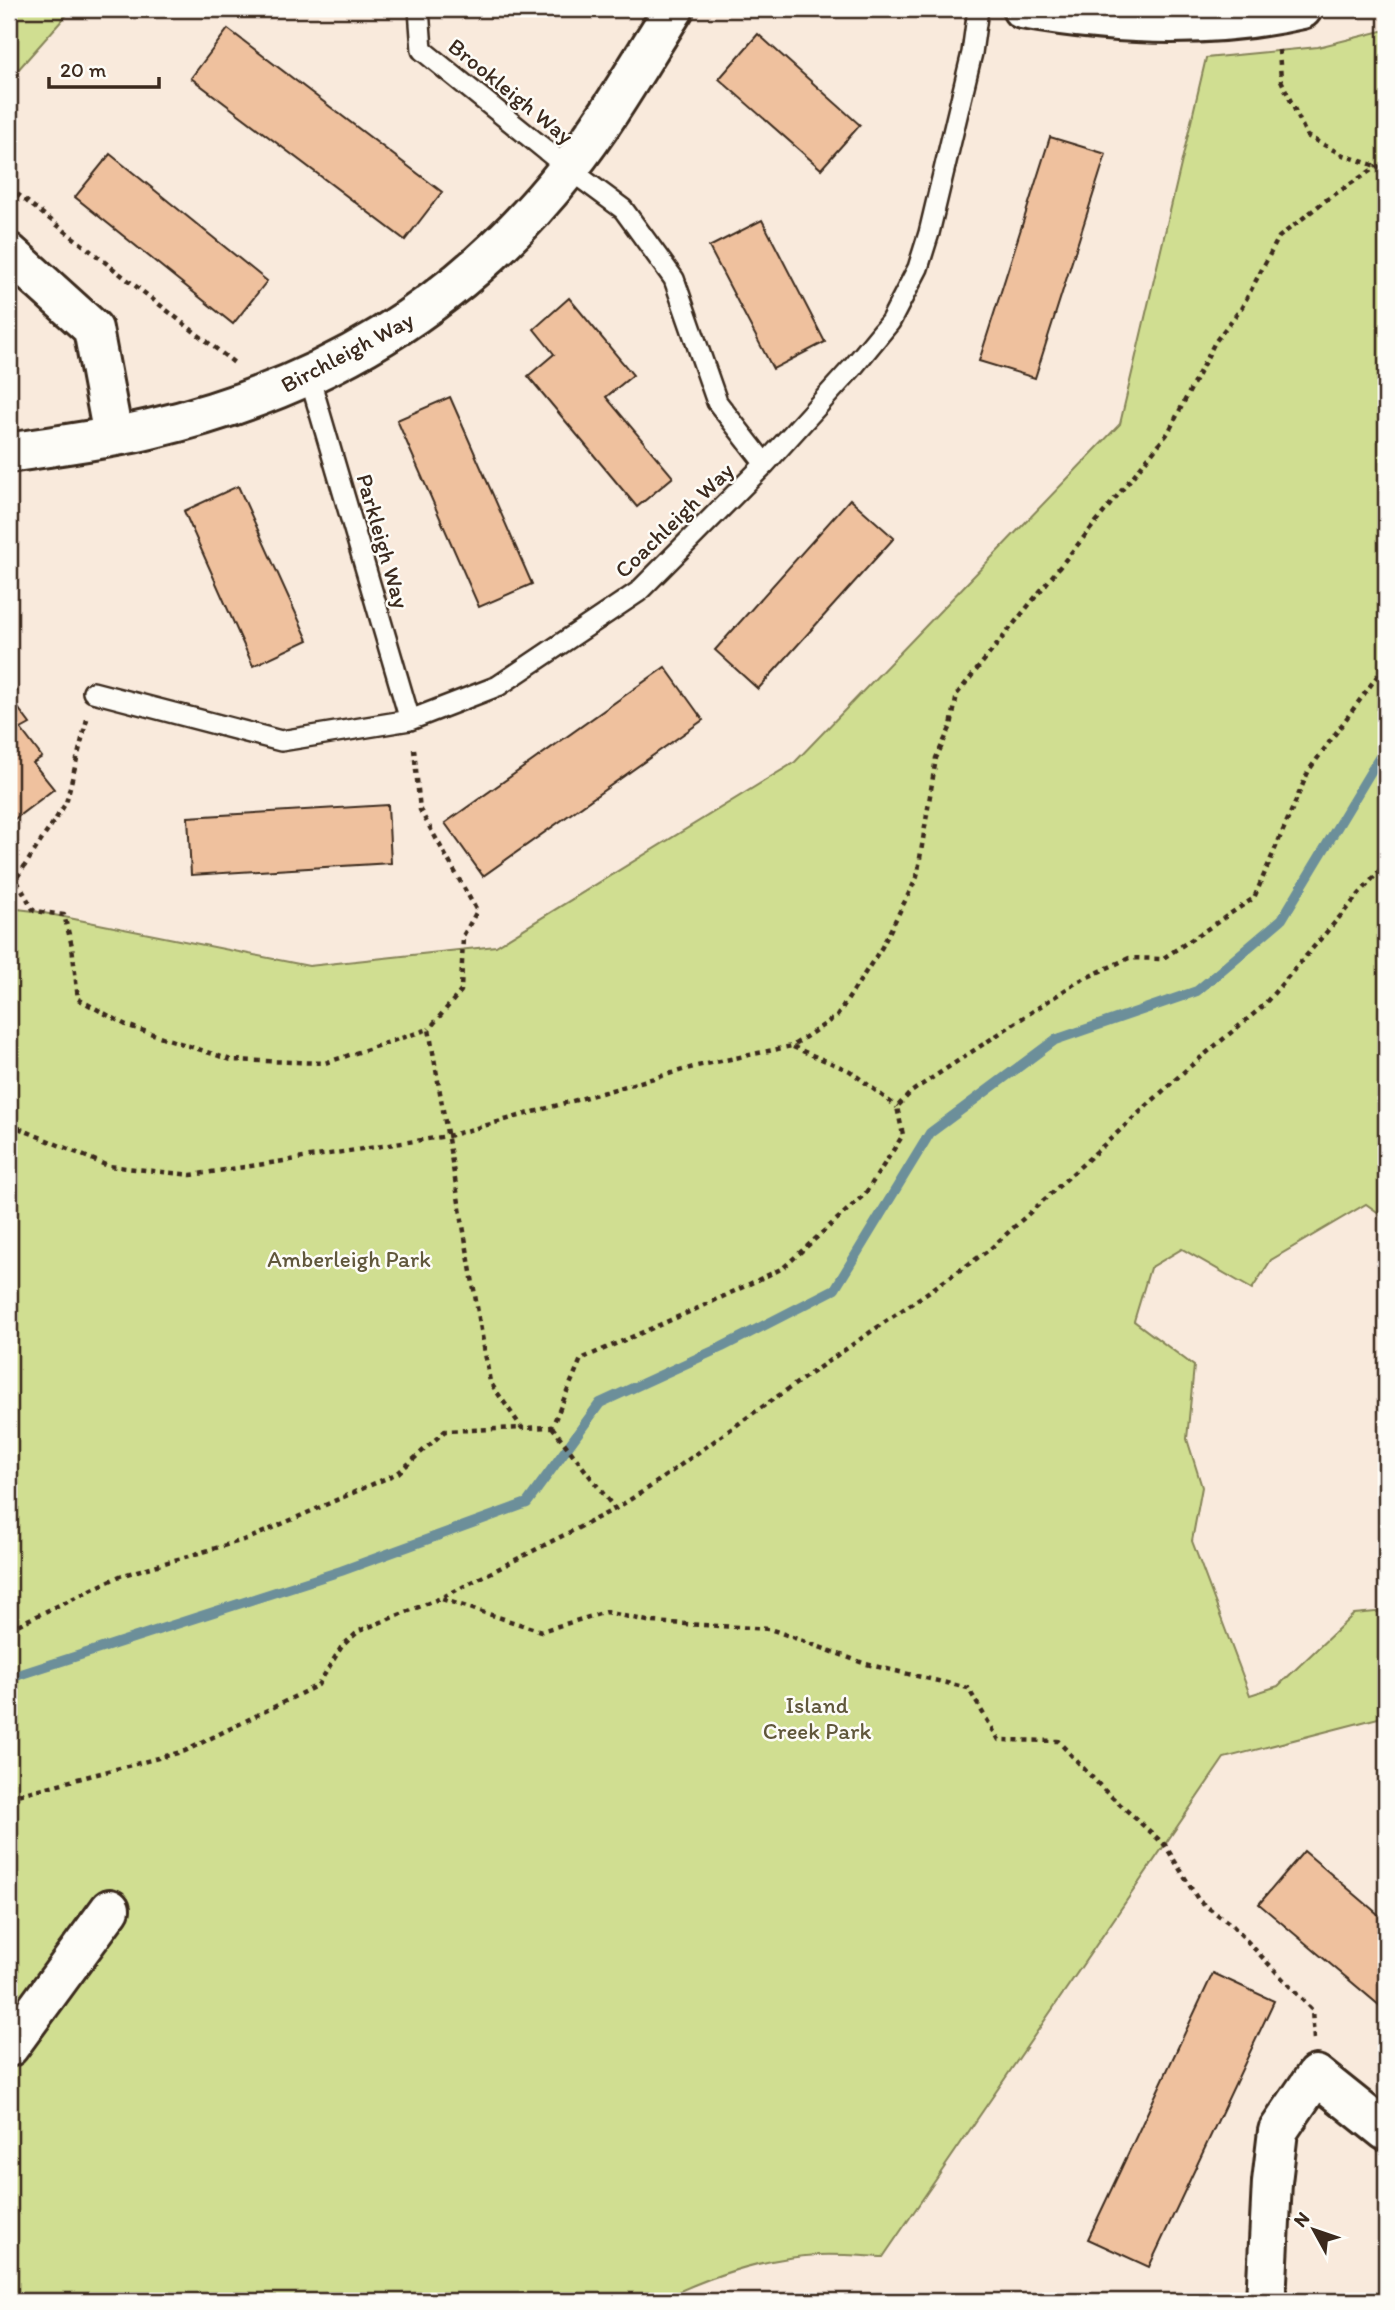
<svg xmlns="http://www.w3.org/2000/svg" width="1395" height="2310" font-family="Itim,sans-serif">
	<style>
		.green { fill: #d0de91; stroke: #868458; stroke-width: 2 }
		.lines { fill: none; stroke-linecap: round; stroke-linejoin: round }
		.stream { stroke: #6c8f9a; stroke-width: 10 }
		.building { fill: #efc19e; stroke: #3b2a1e; stroke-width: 2 }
		.service-casing { stroke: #3b2a1e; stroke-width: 24 }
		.minor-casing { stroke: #3b2a1e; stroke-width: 44 }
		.path { stroke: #3b2a1e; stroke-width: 4.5; stroke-dasharray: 5 5; stroke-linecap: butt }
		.service { stroke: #fdfcf7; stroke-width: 19 }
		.minor { stroke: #fdfcf7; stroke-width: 38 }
		.labels { text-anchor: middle; stroke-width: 5; stroke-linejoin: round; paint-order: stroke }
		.street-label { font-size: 23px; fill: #3b2a1e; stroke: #fdfcf7 }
		.park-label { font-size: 23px; fill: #60573b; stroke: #fdfcf7 }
	</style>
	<rect width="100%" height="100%" fill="#f9eadc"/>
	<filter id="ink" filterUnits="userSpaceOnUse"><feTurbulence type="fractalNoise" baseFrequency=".0143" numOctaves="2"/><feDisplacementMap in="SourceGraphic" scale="14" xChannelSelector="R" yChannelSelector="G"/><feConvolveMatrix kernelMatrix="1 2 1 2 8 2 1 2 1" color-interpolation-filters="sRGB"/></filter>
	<g filter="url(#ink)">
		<!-- green -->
		<path class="green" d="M9,9H72L9,80Z
			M1386,30V1218L1366,1204L1271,1260L1252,1289L1182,1249L1150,1268L1134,1321L1194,1366L1187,1439L1202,1487L1192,1541L1250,1695L1278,1686L1354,1614L1386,1611V1716L1224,1758L883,2257C862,2256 839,2254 818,2255C762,2258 709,2276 659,2301H9V908L34,911L309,966L496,946L795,762L1120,424L1206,58L1318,47Z"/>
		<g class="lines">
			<!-- stream -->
			<path class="stream" d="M9,1678L341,1571L527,1503L600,1403L722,1347L835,1289L930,1133L1055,1040L1197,991L1282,919L1379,758L1386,752"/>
		</g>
		<!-- building -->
		<path class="building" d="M228,29L442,192L405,240L191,78Z
			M758,34L860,125L821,169L719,79Z
			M1050,137L1106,154L1035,378L979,361Z
			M110,154L267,281L233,324L75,197Z
			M762,220L825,342L773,369L709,247Z
			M569,298L633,375L606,397L673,477L637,507L528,376L554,354L534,329Z
			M450,397L532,584L479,607L397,420Z
			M238,486L308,640L253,666L184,511Z
			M850,499L894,538L758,689L715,650Z
			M665,667L703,720L483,876L445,823Z
			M9,680L17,691L10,697L30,724L21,729L42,757L33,763L54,789L12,821L9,817Z
			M388,805L391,863L191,875L188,817Z
			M1304,1851L1386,1921V2011L1259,1904Z
			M1213,1973L1274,2001L1149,2267L1088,2239Z"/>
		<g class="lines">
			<defs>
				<path id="service" d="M419,9L422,50L569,169L623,209L674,279L717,402L765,464
					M309,376L410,720
					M93,692L281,741L410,720L498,686L638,592L765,464L853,367L890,322L918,268L929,233L972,53L978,9"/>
				<path id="minor" d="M1022,9C1114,25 1211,30 1302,9
					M9,253L93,329L113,436
					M9,453C56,445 104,440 150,429C321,389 460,307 569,168C608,119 640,62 674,9
					M9,2047L110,1909
					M1266,2301L1272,2182L1278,2131L1316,2075L1386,2131"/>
			</defs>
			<!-- service casing -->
			<use href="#service" class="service-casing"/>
			<!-- minor casing -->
			<use href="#minor" class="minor-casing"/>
			<!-- path -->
			<path class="path" d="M1279,50L1281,80L1307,136L1343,155L1379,167
				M9,191L11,189L237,365
				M87,719L66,803L16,879L34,911L64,915L72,946L78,999L126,1025L231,1060L325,1063L429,1029L490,1382L522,1428L552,1427L581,1359L703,1306L783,1268L865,1194L903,1135L897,1107L911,1092L1077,982L1129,958L1162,959L1254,898L1309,770L1386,664
				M414,749L420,810L477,911L463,936L461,991L429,1029
				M793,1047L850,1071L897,1107
				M9,1124L108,1166L191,1175L448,1136L697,1066L792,1046L837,1016L882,947L917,877L936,758L951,726L957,694L1168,433L1215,342L1242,307L1279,237L1326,200L1376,167L1386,169
				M552,1427L615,1509
				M442,1599L541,1631L606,1612L652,1622L770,1629L866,1664L968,1688L999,1740L1058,1741L1104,1790L1165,1845L1199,1901L1232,1925L1312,2010L1314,2040
				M9,1629L120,1576L250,1538L398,1473L445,1431L522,1428
				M9,1797L185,1751L318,1685L342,1646L359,1631L441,1598L615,1509L647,1489L755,1412L989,1250L1187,1069L1262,1007L1386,863"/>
			<!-- service -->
			<use href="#service" class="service"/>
			<!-- minor -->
			<use href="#minor" class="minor"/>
		</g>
	</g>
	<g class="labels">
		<!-- street labels -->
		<g class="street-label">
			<text transform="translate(511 91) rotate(39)" y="8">Brookleigh Way</text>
			<text transform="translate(347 352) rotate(-28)" y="8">Birchleigh Way</text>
			<text transform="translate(674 520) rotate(-44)" y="8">Coachleigh Way</text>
			<text transform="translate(383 541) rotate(74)" y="8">Parkleigh Way</text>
		</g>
		<!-- park labels -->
		<g class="park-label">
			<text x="349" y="1267">Amberleigh Park</text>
			<text x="817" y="1713">Island<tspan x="817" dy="26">Creek Park</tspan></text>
		</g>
	</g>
	<!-- margin -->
	<rect width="1395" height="2310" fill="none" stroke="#fdfcf7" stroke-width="35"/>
	<rect x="18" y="18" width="1360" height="2275" fill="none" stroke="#3b2a1e" stroke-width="2.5" filter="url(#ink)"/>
	<!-- north arrow -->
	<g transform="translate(1314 2230) rotate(310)" stroke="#fdfcf7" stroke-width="5" paint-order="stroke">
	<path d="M0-5L12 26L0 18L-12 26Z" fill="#3b2a1e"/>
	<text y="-10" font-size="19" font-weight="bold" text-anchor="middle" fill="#3b2a1e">N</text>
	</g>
	<!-- scale -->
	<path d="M49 77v10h110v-10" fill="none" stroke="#3b2a1e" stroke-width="3.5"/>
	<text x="60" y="77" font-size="21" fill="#3b2a1e" stroke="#fdfcf7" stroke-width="5" paint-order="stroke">20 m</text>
</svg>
